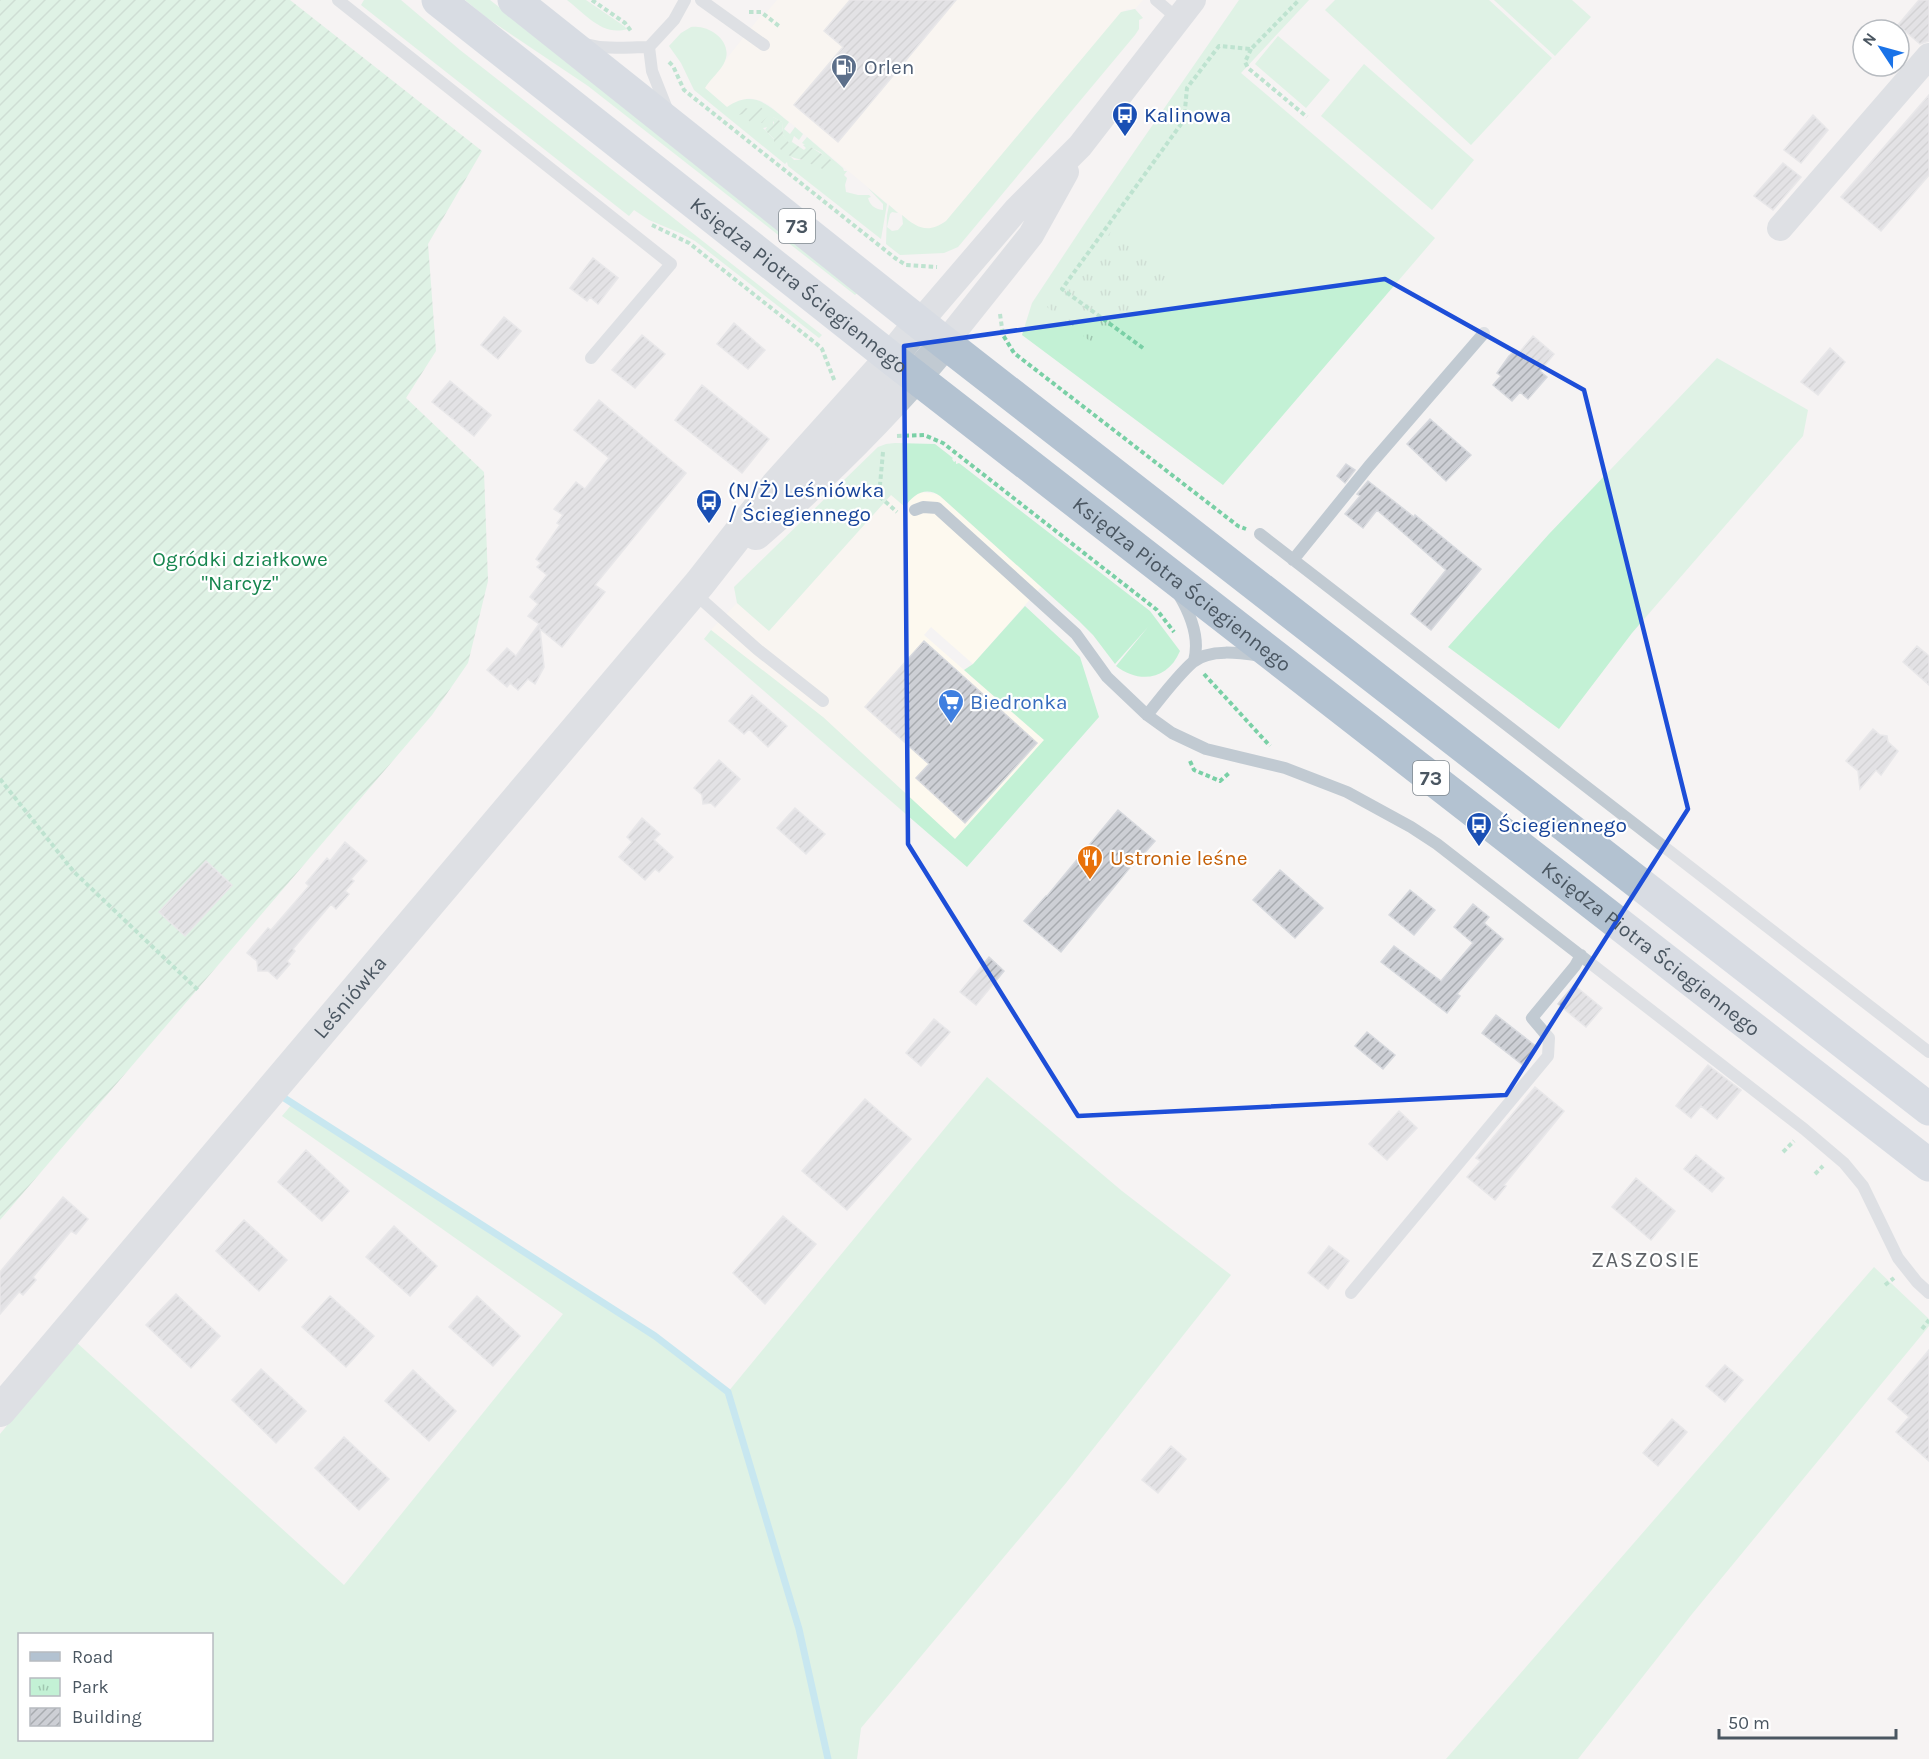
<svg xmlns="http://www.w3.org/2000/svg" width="1929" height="1759" font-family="Karla,sans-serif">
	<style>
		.commercial { fill: #fdf9ef }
		.grass { fill: #c3f1d5; fill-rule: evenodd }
		.park { fill: url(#park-tufts) }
		.garden { fill: url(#garden-furrows) }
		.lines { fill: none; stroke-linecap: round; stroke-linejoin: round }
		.stream { stroke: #90daee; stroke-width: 7 }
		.building { fill: url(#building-hatch); stroke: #d7d9de; stroke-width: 1.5 }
		.path { stroke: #7ad0a6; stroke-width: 4; stroke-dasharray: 4.5 3; stroke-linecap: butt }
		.service { stroke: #c1cad2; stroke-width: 12 }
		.minor { stroke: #c1cad2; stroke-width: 26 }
		.tertiary { stroke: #c1cad2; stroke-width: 32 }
		.primary { stroke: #b3c2d1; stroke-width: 33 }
		.marked { fill: none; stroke: #1d4ed8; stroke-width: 4.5; stroke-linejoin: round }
		.labels { text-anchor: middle; stroke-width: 4.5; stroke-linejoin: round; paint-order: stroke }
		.shield { fill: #fff; stroke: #808990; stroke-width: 1.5 }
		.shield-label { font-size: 20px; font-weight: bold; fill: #4a5661 }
		.service-label { font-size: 21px; fill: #4e5e75; stroke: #fff; text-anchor: start }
		.transit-label { font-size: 21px; fill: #164399; stroke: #fff; text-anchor: start }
		.street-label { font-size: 21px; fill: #4a5661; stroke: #fff }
		.park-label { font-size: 21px; fill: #17864f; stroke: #fff }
		.shop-label { font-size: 21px; fill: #366cbe; stroke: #fff; text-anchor: start }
		.food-label { font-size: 21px; fill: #c56008; stroke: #fff; text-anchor: start }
		.neighbourhood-label { font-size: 22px; letter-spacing: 1.5px; fill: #5f6368; stroke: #fff }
	</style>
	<defs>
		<pattern id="park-tufts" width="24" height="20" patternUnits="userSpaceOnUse" patternTransform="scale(1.5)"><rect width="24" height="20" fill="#c3f1d5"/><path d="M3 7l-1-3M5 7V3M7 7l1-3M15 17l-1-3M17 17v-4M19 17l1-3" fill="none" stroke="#a0c6b0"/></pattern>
		<pattern id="garden-furrows" width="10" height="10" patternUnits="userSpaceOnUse" patternTransform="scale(1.5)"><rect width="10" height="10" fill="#c3f1d5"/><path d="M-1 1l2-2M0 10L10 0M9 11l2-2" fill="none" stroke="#a0c6b0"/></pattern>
		<pattern id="building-hatch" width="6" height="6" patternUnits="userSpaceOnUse" patternTransform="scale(1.5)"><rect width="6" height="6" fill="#cdcfd5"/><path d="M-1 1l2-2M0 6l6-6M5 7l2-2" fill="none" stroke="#a8abb0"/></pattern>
	</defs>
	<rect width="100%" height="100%" fill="#f5f3f3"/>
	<!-- commercial -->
	<path class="commercial" d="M777,0H1143L1135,9H1127L1121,13L946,221L934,228H924L916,227L888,204L769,105L762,101L750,98L740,100L727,107L704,87L763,13L765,14Z
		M920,492L938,494L1041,587L973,664L931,627L924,635L1044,740L955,839L823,717L797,705L711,630L737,603L769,631L891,495L910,500Z"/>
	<!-- grass -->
	<path class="grass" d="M364,0H401L460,50L822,335L819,338L695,241L680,233L649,220L634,210L629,216L361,5Z
		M465,0H490L858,292L855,295L588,86L487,18Z
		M567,0H586L624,26L627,29C603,37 584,13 567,0Z
		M1239,0H1309L1241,73L1435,238L1223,485L1022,335L1032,303L1087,220Z
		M1335,0H1489L1552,58L1471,145L1325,10Z
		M1494,0H1572L1591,17L1555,56Z
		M1135,9L1143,18L1139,20V29L1135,35L958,247L944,253L900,255L886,244L887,215L889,205L898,213L892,212L890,214L887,227L892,231L898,230L903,224L902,215C917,228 928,234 946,221L1121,12Z
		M691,27C709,24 733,41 725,61C721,71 710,79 705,88L727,107C754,89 768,105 789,122L784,129L790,134L795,127L803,134L799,140L794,136L791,144H789L783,135L782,122L773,117V126L763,128L794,160L827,159L820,152L802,143L807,137L843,168L844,171H847L844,175L847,178L845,185L846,192L858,195H869L871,197L868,198C870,205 874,209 883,210V204L868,188L887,204L881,239L788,166L787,162L785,164L694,90L681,63L669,46L681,33Z
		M1278,36L1330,80L1306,108L1255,64Z
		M1364,64L1474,160L1432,210L1321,116Z
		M1717,358L1808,410L1803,436L1632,633L1559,729L1448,647L1549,534Z
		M895,443L935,444L953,458L952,459L954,462L956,461V464L959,463L1150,611L1180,651C1168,680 1139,684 1116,666L1148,627L1115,664L1093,635L1079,621L940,496C926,486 913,494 905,507L891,495L769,631L737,603L734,587L878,447L886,444Z
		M1025,606L1080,657L1099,717L967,867L704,639L711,630L823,717L955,839L1044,740L964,670L973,664Z
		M987,1077L1122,1191L1231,1275L1066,1483L861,1728L857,1759H0V1434L76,1342L344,1585L563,1314L282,1116L293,1103L655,1336L728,1392ZM20,1634H212V1740H20Z
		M1874,1267L1929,1319V1326L1692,1614L1578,1759H1446Z"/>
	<!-- park -->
	<path class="park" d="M1118,223L1173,265L1143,312L1101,350L1047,307L1084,257L1090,258Z"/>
	<!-- garden -->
	<path class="garden" d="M0,0H290L482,151L428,244L436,351L406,398L484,472L488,581L468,663L432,715L0,1220Z
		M758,104L768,115L762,123H751L743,114L738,115L735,112V109L739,106L752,110L755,105Z
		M773,117L782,122L783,135L789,143L792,142L804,150L806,148L803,145L806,144L831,160L833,167L831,171L825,172L821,168C814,167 810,162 803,160C791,158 783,153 774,143V139L765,130L768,126L773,125L774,122L771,120Z"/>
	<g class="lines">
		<!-- stream -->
		<path class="stream" d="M278,1094L655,1336L728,1392L799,1629L828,1759"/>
	</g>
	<!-- building -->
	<path class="building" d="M850,0H956L838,142L794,105L843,47L824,31Z
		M1919,0H1929V41L1920,44L1898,25Z
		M1929,95V175L1881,231L1841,197Z
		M1813,115L1828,130L1801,163L1784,150Z
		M1783,163L1801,177L1773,210L1754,196Z
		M593,258L618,278L598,304L590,297L587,301L570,288Z
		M504,317L521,331L498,359L481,345Z
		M734,323L765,350L748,369L717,344Z
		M642,335L665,354L635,388L612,370Z
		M1533,336L1554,354L1540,371L1547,377L1528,399L1520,392L1512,401L1493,385L1501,376L1497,373L1509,356L1516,350L1519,353Z
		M1830,348L1845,362L1818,395L1801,382Z
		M450,381L491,415L474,436L432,402Z
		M702,385L769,439L742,473L675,420Z
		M599,400L686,473L595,585L605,592L562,647L540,629L544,667L535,684L528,679L518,690L510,683L507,687L487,670L507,648L516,656L539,624L528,616L538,604L530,597L547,575L537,567L541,563L536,559L560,525L557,523L563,515L554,509L576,482L585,489L609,458L574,430Z
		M1430,419L1471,455L1446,481L1407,444Z
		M1346,464L1355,470L1345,483L1337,476Z
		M1368,481L1414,517L1415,515L1481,569L1431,630L1411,614L1446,570L1377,510L1363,528L1345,514L1360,496L1357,494Z
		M924,641L1037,743L965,823L916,778L929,764L865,707Z
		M1917,646L1929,656V685L1903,662Z
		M752,695L787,726L768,747L749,729L744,734L729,721Z
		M1873,729L1880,735L1887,736L1888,742L1898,751L1881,775L1876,770L1860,789L1858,771L1846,761Z
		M719,760L740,779L715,807L711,803L703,804L702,795L694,788Z
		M795,808L825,834L806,854L777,828Z
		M1118,810L1155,841L1133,866L1132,865L1061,952L1024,921L1046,896H1047Z
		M642,818L660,834L654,840L673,857L659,872L655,869L645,880L619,857L632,842L627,837Z
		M345,842L367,861L351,879L354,881L345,891L349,894L336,909L331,904L293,949L295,951L287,961L290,964L277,979L268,971H258L257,961L247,953L268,928L271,930L309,886L306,883L327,858L330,861Z
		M206,861L232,885L185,936L159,912Z
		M1280,870L1323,908L1295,938L1253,900Z
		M1410,890L1435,910L1414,935L1389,915Z
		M1473,904L1489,917L1484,923L1503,939L1457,994L1460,996L1447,1013L1381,962L1394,946L1441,981L1473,943L1454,927Z
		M989,957L1004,971L976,1005L960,992Z
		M1574,985L1602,1008L1586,1027L1558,1004Z
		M1496,1015L1538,1048L1524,1066L1482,1033Z
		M934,1019L950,1032L921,1066L906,1053Z
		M1367,1032L1395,1055L1383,1069L1355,1046Z
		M1708,1065L1741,1090L1717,1119L1701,1106L1691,1118L1676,1106Z
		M1535,1087L1564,1111L1504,1185L1506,1186L1495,1200L1467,1177L1481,1161L1476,1158Z
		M865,1099L911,1139L847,1210L802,1171Z
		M1399,1111L1417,1128L1387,1160L1369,1144Z
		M306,1150L349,1191L322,1221L278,1182Z
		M1696,1155L1724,1178L1712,1192L1684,1169Z
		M1636,1178L1675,1211L1651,1240L1612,1207Z
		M63,1197L88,1219L76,1234L71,1231L33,1277L36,1280L23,1295L19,1292L0,1314V1272Z
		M783,1216L816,1244L765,1304L733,1273Z
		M244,1220L287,1260L259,1291L216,1251Z
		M394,1226L437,1266L410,1296L366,1257Z
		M1329,1246L1349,1261L1328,1289L1308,1273Z
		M176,1294L220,1336L191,1368L146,1325Z
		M330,1296L374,1336L346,1367L302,1327Z
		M477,1296L520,1336L493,1366L449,1327Z
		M1929,1350V1461L1896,1432L1909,1417L1888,1399Z
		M1725,1365L1743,1380L1725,1402L1706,1386Z
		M261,1369L306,1411L276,1443L232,1400Z
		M413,1370L456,1411L429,1441L385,1401Z
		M1672,1419L1687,1432L1658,1466L1643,1453Z
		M344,1437L389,1479L359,1510L315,1468Z
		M1171,1446L1186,1459L1158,1493L1142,1480Z"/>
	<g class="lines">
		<!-- path -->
		<path class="path" d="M592,0L625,23L631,31
			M749,12H761L779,26
			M1251,49L1245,62L1248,68L1307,117
			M669,62L673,66L684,90L895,258L906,265L937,267
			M652,225L689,243L818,345L822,349L835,382
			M1000,314L1003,335L1014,353L1238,526L1246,529
			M1143,348L1062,289L1184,120L1187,88L1219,46L1251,49L1299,0
			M897,436L924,435L943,443L1157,610L1174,632
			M883,452L879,496L897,512
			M1204,674L1270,746
			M1190,761L1194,770L1220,781L1229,773
			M0,779L74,872L198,990
			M1783,1152L1794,1141
			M1815,1174L1823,1166
			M1885,1285L1894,1278
			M1922,1329L1929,1320"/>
		<!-- service -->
		<path class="service" d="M338,0L671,264L591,358
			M701,0L764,45
			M1156,0L1177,18
			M585,44C607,50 627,47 649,47
			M667,109L652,71L649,47L674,20L685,0
			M915,510L923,507L937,508L1076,634L1107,677L1147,715L1172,733L1206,749L1285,768L1347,792L1411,827L1437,844L1804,1129L1844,1163L1863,1186L1898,1258L1917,1282L1929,1293
			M1260,534L1929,1052
			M1293,560L1369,466L1484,333
			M693,592L757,649L823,701
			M1179,595C1191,615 1200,639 1194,661
			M1147,715C1161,698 1176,677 1193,662C1210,648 1241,653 1261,656
			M1351,1293L1548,1056L1549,1038L1532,1018L1575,966L1581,955"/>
		<!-- minor -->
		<path class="minor" d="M1780,228L1929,56
			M920,322L1016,210L1080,146L1193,0
			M945,343L1031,235L1066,172"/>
		<!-- tertiary -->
		<g class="tertiary">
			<path d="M756,534C824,475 887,412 945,343"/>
			<path id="s1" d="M0,1411L700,583L776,486L891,358L920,322"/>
		</g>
		<!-- primary -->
		<g class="primary">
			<path id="s2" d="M438,0L891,358L1929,1165"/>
			<path d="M514,0L945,343L1929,1109"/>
		</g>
	</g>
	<!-- marked area -->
	<path d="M0 0H1929V1759H0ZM1385,279L1584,390L1688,809L1506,1095L1078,1116L908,844L904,346Z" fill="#f5f3f3" fill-opacity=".55" fill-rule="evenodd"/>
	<path class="marked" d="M1385,279L1584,390L1688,809L1506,1095L1078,1116L908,844L904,346Z"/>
	<!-- icons -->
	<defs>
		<symbol id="fuel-pin" viewBox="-11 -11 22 30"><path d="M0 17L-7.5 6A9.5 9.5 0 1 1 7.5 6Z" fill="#5c6f8a" stroke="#fff"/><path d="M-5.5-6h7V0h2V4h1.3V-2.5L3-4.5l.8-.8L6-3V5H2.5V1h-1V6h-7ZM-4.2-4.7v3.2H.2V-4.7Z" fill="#fff"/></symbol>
		<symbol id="bus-pin" viewBox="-11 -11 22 30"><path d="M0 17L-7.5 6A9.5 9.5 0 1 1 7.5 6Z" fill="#1a4fb4" stroke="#fff"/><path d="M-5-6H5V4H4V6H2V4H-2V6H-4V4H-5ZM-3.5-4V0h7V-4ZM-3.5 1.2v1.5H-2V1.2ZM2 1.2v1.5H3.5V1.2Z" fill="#fff"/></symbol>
		<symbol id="supermarket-pin" viewBox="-11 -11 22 30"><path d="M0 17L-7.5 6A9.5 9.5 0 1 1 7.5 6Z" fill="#3f7fe0" stroke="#fff"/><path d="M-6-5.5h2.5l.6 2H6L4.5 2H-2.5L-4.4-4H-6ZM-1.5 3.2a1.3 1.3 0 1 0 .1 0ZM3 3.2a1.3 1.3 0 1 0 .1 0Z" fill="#fff"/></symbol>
		<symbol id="restaurant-pin" viewBox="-11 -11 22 30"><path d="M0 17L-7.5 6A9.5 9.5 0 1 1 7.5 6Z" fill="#e8710a" stroke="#fff"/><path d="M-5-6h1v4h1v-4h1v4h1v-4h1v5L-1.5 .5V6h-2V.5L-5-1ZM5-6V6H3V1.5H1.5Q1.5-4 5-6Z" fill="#fff"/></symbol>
	</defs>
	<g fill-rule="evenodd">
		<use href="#fuel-pin" x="829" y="52" width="30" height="40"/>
		<use href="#bus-pin" x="1110" y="100" width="30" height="40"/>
		<use href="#bus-pin" x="694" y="487" width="30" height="40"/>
		<use href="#supermarket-pin" x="936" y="687" width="30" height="40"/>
		<use href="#bus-pin" x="1464" y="810" width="30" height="40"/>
		<use href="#restaurant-pin" x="1075" y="843" width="30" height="40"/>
	</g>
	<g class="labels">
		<!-- shield labels -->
		<g class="shield">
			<rect x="779" y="209" width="36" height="34" rx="4.5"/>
			<rect x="1413" y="761" width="36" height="34" rx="4.5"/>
		</g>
		<g class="shield-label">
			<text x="797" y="233">73</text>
			<text x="1431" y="785">73</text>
		</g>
		<!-- service labels -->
		<g class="service-label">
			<text x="864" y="74">Orlen</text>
		</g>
		<!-- transit labels -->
		<g class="transit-label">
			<text x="1144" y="122">Kalinowa</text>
			<text x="728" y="497">(N/Ż) Leśniówka<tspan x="728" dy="24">/ Ściegiennego</tspan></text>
			<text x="1498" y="832">Ściegiennego</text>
		</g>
		<!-- street labels -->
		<g class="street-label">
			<text dy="7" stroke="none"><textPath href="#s2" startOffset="460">Księdza Piotra Ściegiennego</textPath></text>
			<text dy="7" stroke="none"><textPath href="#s2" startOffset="946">Księdza Piotra Ściegiennego</textPath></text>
			<text dy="7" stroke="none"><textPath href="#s2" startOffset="1540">Księdza Piotra Ściegiennego</textPath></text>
			<text dy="7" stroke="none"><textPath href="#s1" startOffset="542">Leśniówka</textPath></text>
		</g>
		<!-- park labels -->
		<g class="park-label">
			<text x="240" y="566">Ogródki działkowe<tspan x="240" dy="24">"Narcyz"</tspan></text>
		</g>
		<!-- shop labels -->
		<g class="shop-label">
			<text x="970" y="709">Biedronka</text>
		</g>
		<!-- food labels -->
		<g class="food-label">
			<text x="1110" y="865">Ustronie leśne</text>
		</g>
		<!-- neighbourhood labels -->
		<g class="neighbourhood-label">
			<text x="1646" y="1267">ZASZOSIE</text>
		</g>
	</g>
	<!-- legend -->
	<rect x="18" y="1633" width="195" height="108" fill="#ffffff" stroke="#b7bbc0" stroke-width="1.5"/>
	<rect x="30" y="1652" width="30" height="9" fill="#b3c2d1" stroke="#b7bbc0" stroke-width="1.5"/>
	<text x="72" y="1663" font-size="18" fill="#4a5661">Road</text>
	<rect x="30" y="1678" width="30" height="18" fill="url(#park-tufts)" stroke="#b7bbc0" stroke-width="1.5"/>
	<text x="72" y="1693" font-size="18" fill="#4a5661">Park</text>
	<rect x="30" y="1708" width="30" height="18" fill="url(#building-hatch)" stroke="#b7bbc0" stroke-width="1.5"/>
	<text x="72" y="1723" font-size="18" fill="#4a5661">Building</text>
	<!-- north arrow -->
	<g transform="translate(1881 48) rotate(306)"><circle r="28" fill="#ffffff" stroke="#b7bbc0" stroke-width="1.5"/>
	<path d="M0-4.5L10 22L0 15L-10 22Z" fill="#1a73e8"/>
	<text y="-9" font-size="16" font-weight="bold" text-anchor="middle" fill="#4a5661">N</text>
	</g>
	<!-- scale -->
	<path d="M1719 1729v9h177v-9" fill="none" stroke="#4a5661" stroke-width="3"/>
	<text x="1728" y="1729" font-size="18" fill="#4a5661" stroke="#ffffff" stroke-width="4.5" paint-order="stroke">50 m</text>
</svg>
